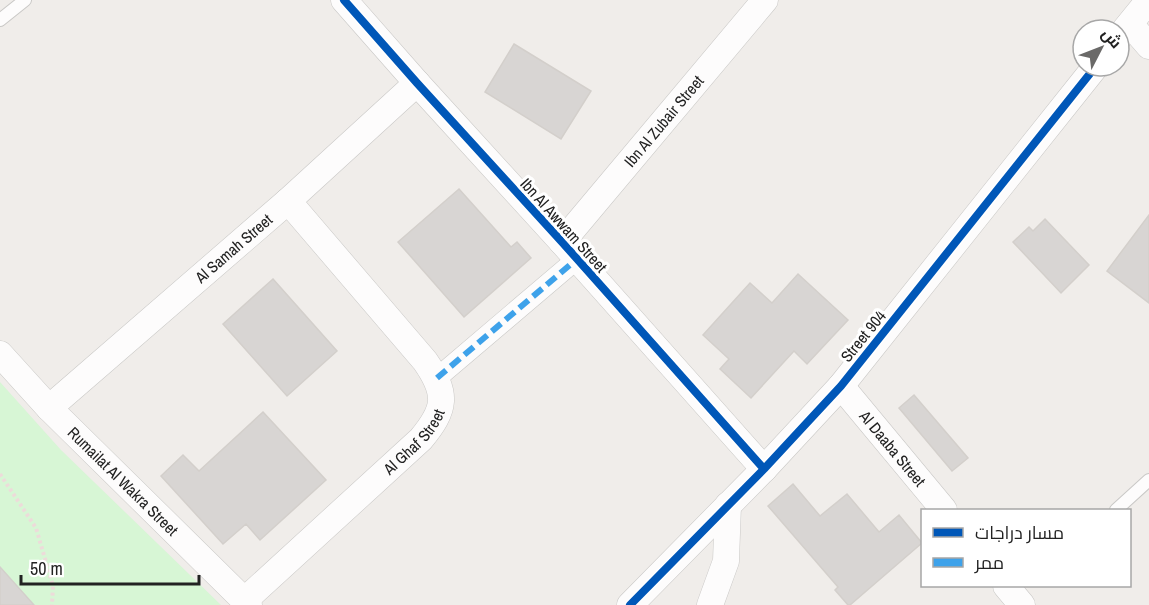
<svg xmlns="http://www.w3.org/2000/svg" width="1149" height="605" font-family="'Archivo Narrow',Cairo,sans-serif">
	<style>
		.park { fill: #d7f6d5 }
		.building { fill: #d8d5d3; stroke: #d3cfcb; stroke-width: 1.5 }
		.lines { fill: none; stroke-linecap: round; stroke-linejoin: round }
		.service-casing { stroke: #c9c8c6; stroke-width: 14 }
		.pedestrian-casing { stroke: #c9c8c6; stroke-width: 21 }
		.minor-casing { stroke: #c9c8c6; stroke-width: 27 }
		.path { stroke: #eddbda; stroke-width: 4; stroke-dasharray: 3 3; stroke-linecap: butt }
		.service { stroke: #fdfcfc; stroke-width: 12 }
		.pedestrian { stroke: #fdfcfc; stroke-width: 20 }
		.minor { stroke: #fdfcfc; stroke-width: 26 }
		.quiet { stroke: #3ea2ea; stroke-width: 6; stroke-dasharray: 12 6; stroke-linecap: butt }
		.cycleway-casing { stroke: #fff; stroke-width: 11 }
		.cycleway { stroke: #0057b8; stroke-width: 8 }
		.labels { text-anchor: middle; stroke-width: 6; stroke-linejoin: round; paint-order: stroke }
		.street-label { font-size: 16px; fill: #222; stroke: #fff }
	</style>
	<rect width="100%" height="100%" fill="#f0edea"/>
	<!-- park -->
	<path class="park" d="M0,382L61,450L221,605H0Z"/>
	<!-- building -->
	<path class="building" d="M514,44L591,91L561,139L485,92Z
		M459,189L511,247L517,242L531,258L464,317L398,242Z
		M1149,215V303L1107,271Z
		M1045,219L1089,265L1061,293L1013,242L1029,227L1033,231Z
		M798,274L848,320L807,364L794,351L751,398L720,369L729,359L703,335L750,283L772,303Z
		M273,279L337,351L287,396L223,324Z
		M914,395L968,458L952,471L899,408Z
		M263,412L326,480L260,540L246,524L223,544L161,476L183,455L199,471Z
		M793,484L820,516L847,494L879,532L899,515L922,543L850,605H848L835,590L838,587L768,506Z
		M0,567L34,605H0Z"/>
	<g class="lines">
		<defs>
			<path id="service" d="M0,20L25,0
				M1116,510L1149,480"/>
			<path id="pedestrian" d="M437,378L577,259"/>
			<g id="minor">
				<path d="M344,0L417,83L562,242L764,469"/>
				<path d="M1130,24L1149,46"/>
				<path d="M1119,37L1149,0"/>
				<path id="s1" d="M562,242L765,0"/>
				<path id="s2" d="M0,354L49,408L249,605"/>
				<path id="s3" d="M841,386L944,510"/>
				<path id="s4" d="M49,408L288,201L417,83"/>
				<path d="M1006,586L1022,605"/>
				<path id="s5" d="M245,600L421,439C446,409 448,394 425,361L288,201"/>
				<path d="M630,605L764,469L841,386L1096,66"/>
				<path d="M710,605L726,561L728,505"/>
			</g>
		</defs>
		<!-- service casing -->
		<use href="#service" class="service-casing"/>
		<!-- pedestrian casing -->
		<use href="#pedestrian" class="pedestrian-casing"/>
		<!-- minor casing -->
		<use href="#minor" class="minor-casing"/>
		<!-- path -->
		<path class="path" d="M0,474L36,528L53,586L52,605"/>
		<!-- service -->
		<use href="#service" class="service"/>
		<!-- pedestrian -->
		<use href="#pedestrian" class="pedestrian"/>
		<!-- minor -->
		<use href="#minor" class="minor"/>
		<!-- quiet -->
		<path class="quiet" d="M437,378L577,259"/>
		<defs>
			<path id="cycleway" d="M344,0L417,83L562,242L764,469
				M630,605L764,469L841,386L1096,66"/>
		</defs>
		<!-- cycleway casing -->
		<use href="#cycleway" class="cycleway-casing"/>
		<!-- cycleway -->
		<use href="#cycleway" class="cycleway"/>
	</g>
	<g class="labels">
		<!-- street labels -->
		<g class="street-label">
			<text dy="6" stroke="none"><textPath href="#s1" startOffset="158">Ibn Al Zubair Street</textPath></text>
			<text transform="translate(564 225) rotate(48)" y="6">Ibn Al Awwam Street</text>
			<text dy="6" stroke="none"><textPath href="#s4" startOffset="244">Al Samah Street</textPath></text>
			<text transform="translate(863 336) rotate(-51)" y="6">Street 904</text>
			<text dy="6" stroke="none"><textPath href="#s5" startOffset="232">Al Ghaf Street</textPath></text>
			<text dy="6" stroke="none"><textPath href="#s3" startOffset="81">Al Daaba Street</textPath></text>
			<text dy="6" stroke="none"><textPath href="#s2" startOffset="177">Rumailat Al Wakra Street</textPath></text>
		</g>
	</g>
	<!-- legend -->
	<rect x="921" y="509" width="210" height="78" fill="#ffffff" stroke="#a7a7a7" stroke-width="1.5"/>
	<rect x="933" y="528" width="30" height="9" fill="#0057b8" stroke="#a7a7a7" stroke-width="1.5"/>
	<text x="975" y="539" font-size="18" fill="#222222">مسار دراجات</text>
	<rect x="933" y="558" width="30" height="9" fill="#3ea2ea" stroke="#a7a7a7" stroke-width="1.5"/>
	<text x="975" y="569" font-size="18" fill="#222222">ممر</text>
	<!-- north arrow -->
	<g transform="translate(1101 48) rotate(48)"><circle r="28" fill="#ffffff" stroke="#a7a7a7" stroke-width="1.5"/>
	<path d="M0-4.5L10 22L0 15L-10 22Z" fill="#6a6968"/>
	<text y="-9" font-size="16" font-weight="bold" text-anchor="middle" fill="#222222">ش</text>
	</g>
	<!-- scale -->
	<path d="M21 575v9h178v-9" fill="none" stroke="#222222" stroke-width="3"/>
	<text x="30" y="575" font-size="18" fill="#222222" stroke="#ffffff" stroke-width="4.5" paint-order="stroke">50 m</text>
</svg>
